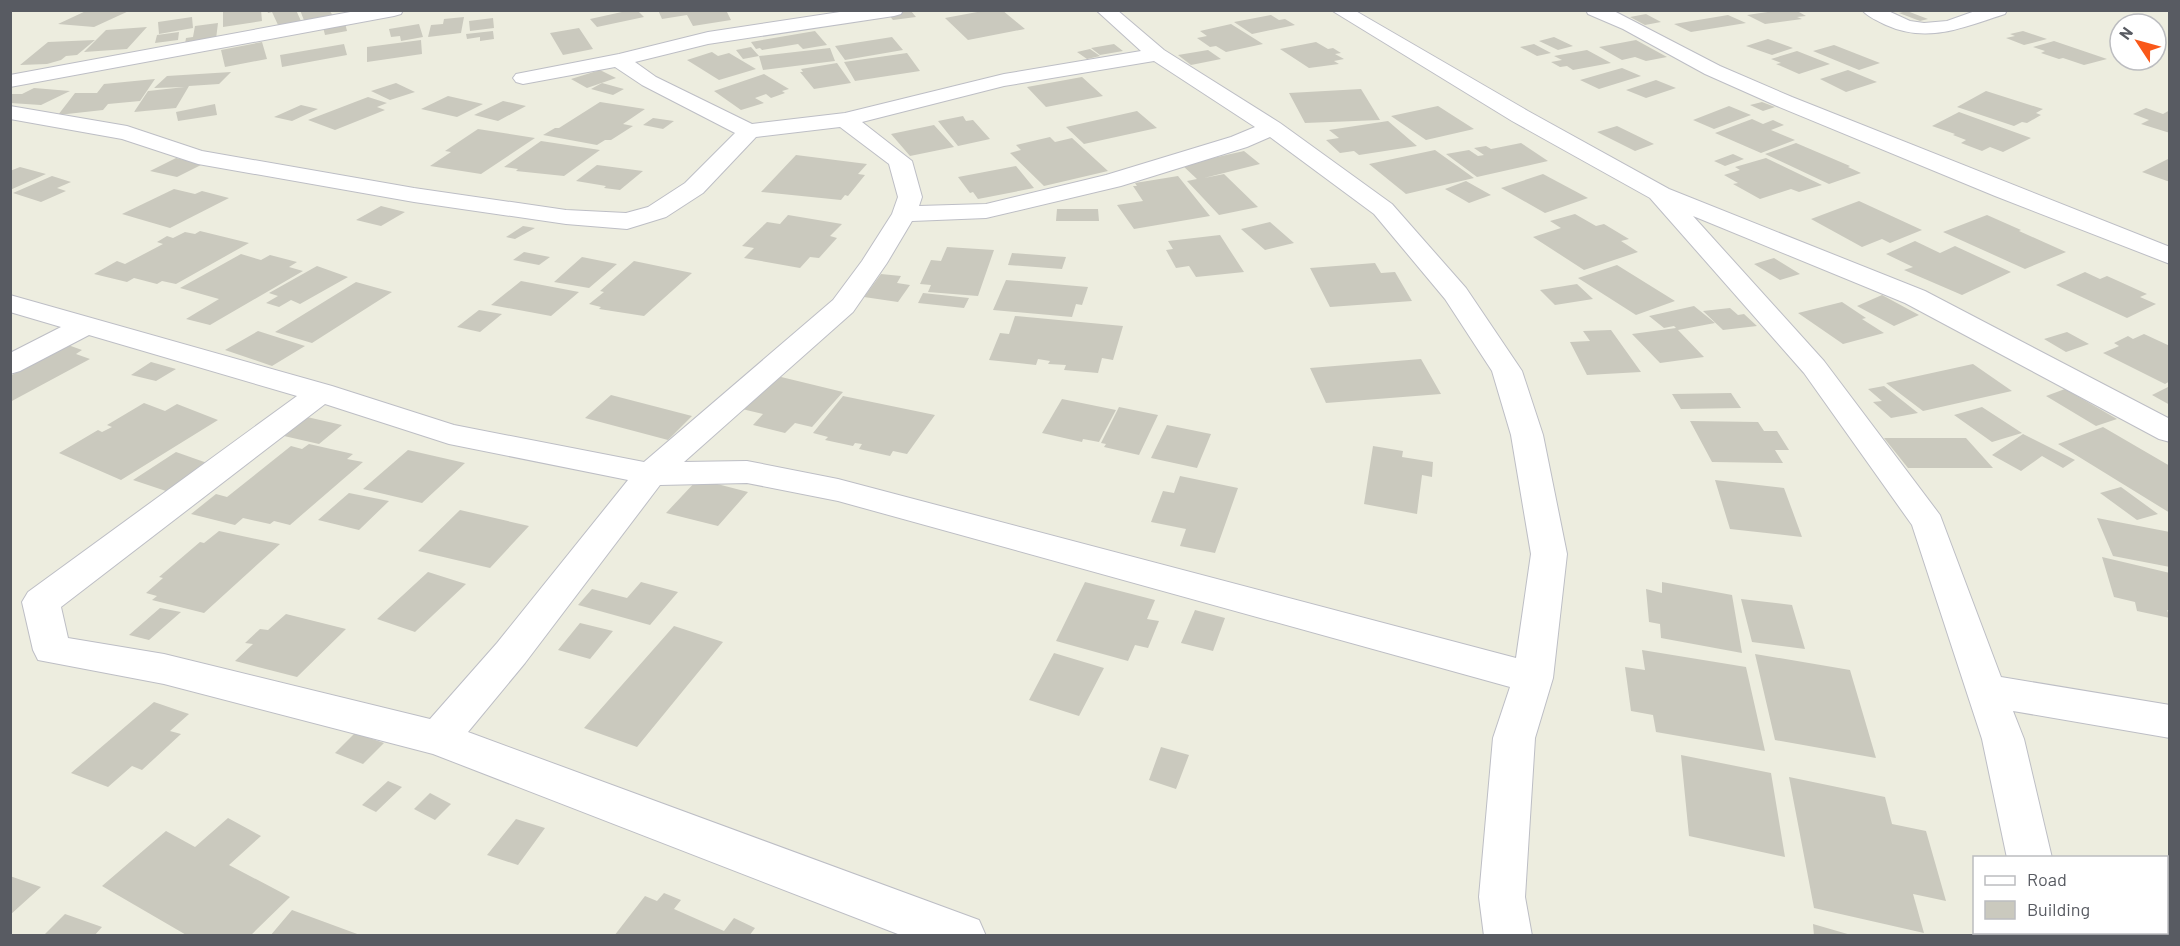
<svg xmlns="http://www.w3.org/2000/svg" width="2180" height="946" font-family="Barlow,sans-serif">
	<style>
		.building { fill: #cac9be }
		.lines { fill: none; stroke-linecap: round; stroke-linejoin: round }
		.street-casing { stroke: #bdbec5; stroke-width: 2 }
		.street { fill: #fff; fill-rule: evenodd }
	</style>
	<rect width="100%" height="100%" fill="#ededdf"/>
	<!-- building -->
	<path class="building" d="M88,10H131L94,27L58,24Z
		M261,10L262,21L223,27V11Z
		M267,10H296L301,21L278,25L272,12L268,13Z
		M300,10H329L334,17L305,23Z
		M631,10H637L644,17L597,27L590,19Z
		M658,10H726L731,20L693,26L687,15L662,19Z
		M988,10H1002L1025,29L968,40L945,18Z
		M1782,10L1799,12L1806,16L1797,17L1802,19L1765,24L1747,15Z
		M911,11L916,17L893,20L888,14Z
		M1907,11L1928,19L1920,21L1899,13Z
		M1646,14L1661,22L1645,25L1630,17Z
		M1271,15L1279,20L1285,19L1295,25L1252,34L1234,22Z
		M1728,15L1746,23L1691,32L1674,24Z
		M192,17L193,28L159,34L158,22Z
		M464,17L461,33L428,37L431,25L443,24L444,19Z
		M493,18L494,28L470,31L469,21Z
		M218,23L216,39L185,44L186,38L193,37L195,26Z
		M345,23L347,31L325,35L323,27Z
		M419,24L423,37L401,41L400,36L391,37L389,29Z
		M1231,24L1263,44L1226,52L1216,46L1210,47L1197,38L1207,36L1200,31Z
		M147,27L127,49L84,52L106,30Z
		M579,28L593,49L563,55L550,33Z
		M493,31L494,39L480,41V37L467,39L466,34Z
		M815,31L827,45L803,49L798,44L762,50L760,48L756,49L751,42Z
		M2023,31L2047,39L2024,45L2006,38L2015,36L2010,34Z
		M179,32L178,40L155,43L157,35Z
		M892,37L903,50L845,60L835,46Z
		M1554,37L1573,46L1558,50L1539,41Z
		M1768,39L1793,48L1772,55L1746,46Z
		M95,40L77,55L66,56L61,60L47,64L20,65L48,42Z
		M421,40L422,54L367,62V47Z
		M1636,40L1667,57L1646,61L1635,57L1622,60L1599,47Z
		M2054,41L2107,59L2084,65L2063,58L2059,59L2041,53L2045,51L2033,47Z
		M262,42L267,59L225,67L221,50Z
		M1316,42L1328,49L1333,48L1341,53L1335,54L1344,59L1334,61L1339,64L1309,68L1280,49Z
		M344,44L347,55L282,67L280,55Z
		M1114,44L1123,51L1100,55L1091,48Z
		M1534,44L1551,53L1537,56L1520,47Z
		M1834,45L1880,63L1859,70L1813,51Z
		M751,47L759,56L743,59L736,50Z
		M830,48L835,61L763,70L759,56Z
		M1090,49L1100,56L1087,59L1077,52Z
		M1208,50L1221,59L1191,65L1178,55Z
		M1587,50L1611,63L1573,70L1567,66L1560,67L1551,62L1562,60L1554,56Z
		M1797,51L1830,64L1799,74L1776,64L1781,63L1771,59Z
		M712,52L718,56L729,53L756,69L719,80L687,60Z
		M907,53L920,71L855,81L844,62Z
		M837,63L851,83L814,89L800,72H803L801,69Z
		M1622,68L1641,76L1599,89L1580,80Z
		M600,70L616,78L587,88L571,79Z
		M1848,70L1877,82L1846,92L1820,79Z
		M231,72L219,84L189,86L176,108L134,112L148,91L185,87L154,88L167,76Z
		M764,74L789,89L782,91L785,93L771,98L766,94L755,98L764,103L741,110L714,91Z
		M1082,77L1103,96L1046,107L1027,87Z
		M155,79L140,101L108,104L103,110L58,115L75,93H97L104,84Z
		M1656,80L1676,88L1646,98L1626,90Z
		M396,83L415,92L390,100L371,91Z
		M602,83L624,89L613,95L591,89Z
		M34,88L70,91L41,105L10,103V94H22Z
		M1361,89L1380,120L1305,123L1289,93Z
		M1986,91L2043,109L2036,113L2041,115L2027,123L2022,122L2014,126L1957,107Z
		M448,96L483,104L457,117L421,109Z
		M368,97L387,103L377,107L385,110L335,130L308,120Z
		M503,101L526,106L498,121L474,115Z
		M600,102L645,109L623,124L633,126L611,140H605L597,145L543,135L555,128H559Z
		M1762,102L1775,107L1763,111L1750,105Z
		M215,104L217,115L178,121L176,112Z
		M301,105L318,109L292,121L274,117Z
		M1438,106L1474,129L1426,140L1391,116Z
		M1729,106L1751,115L1714,129L1693,120Z
		M2146,108L2163,114L2170,110V133L2141,124L2149,120L2133,114Z
		M1137,111L1157,128L1084,144L1066,127Z
		M1959,112L2031,138L2003,152L1990,147L1982,151L1961,143L1966,140L1953,135L1955,134L1932,126Z
		M963,116L966,121L973,120L990,139L958,146L938,121Z
		M653,118L674,121L663,129L643,125Z
		M1752,119L1763,124L1773,120L1784,125L1771,130L1795,140L1761,153L1715,133Z
		M1388,121L1417,146L1359,155L1354,151L1340,153L1326,140L1339,138L1329,130Z
		M934,125L954,147L910,156L891,134Z
		M1617,126L1654,144L1635,151L1597,132Z
		M478,129L535,138L481,174L430,166L451,152L445,151Z
		M1050,137L1055,142L1072,138L1108,171L1044,186L1010,153L1021,150L1016,145Z
		M541,141L600,150L564,176L516,171L518,169L504,167Z
		M1521,143L1548,161L1477,177L1446,154L1469,150L1478,156L1484,155L1474,148L1486,146L1491,149Z
		M1796,143L1850,166L1848,167L1861,173L1829,184L1765,154Z
		M1435,150L1474,178L1406,194L1369,164Z
		M1244,151L1260,164L1204,178L1224,174L1258,207L1219,215L1187,181L1197,179L1182,165Z
		M1733,154L1744,159L1725,166L1714,161Z
		M796,155L867,164L858,174L865,175L848,196L845,195L841,200L761,192Z
		M176,158L203,164L177,177L150,171Z
		M1766,158L1822,185L1799,192L1791,189L1760,199L1733,184L1738,183L1724,175L1740,170L1735,167Z
		M2170,158V182L2142,172Z
		M597,165L643,171L620,190L604,188L606,186L576,181Z
		M1016,166L1034,188L978,199L973,192L970,193L958,177Z
		M20,167L46,174L10,190V171Z
		M1543,174L1588,198L1545,213L1501,188Z
		M52,176L71,182L57,188L66,191L41,202L13,193Z
		M1178,176L1210,216L1134,229L1117,205L1143,201L1133,186H1137L1135,183Z
		M1466,181L1491,195L1469,203L1445,189Z
		M174,189L195,194L202,191L229,198L170,228L122,214Z
		M1859,201L1922,230L1890,243L1882,239L1862,247L1811,219Z
		M381,206L405,212L381,226L356,220Z
		M1057,209H1098L1099,221H1056Z
		M1575,214L1596,226L1604,224L1629,239L1621,241L1638,252L1584,270L1533,237L1561,228L1550,221Z
		M788,215L842,224L830,236L837,238L819,258L810,257L800,268L744,258L754,248L742,246L767,222L780,224Z
		M1987,215L2021,230L2019,231L2066,252L2025,269L1943,232Z
		M1270,222L1294,243L1265,250L1241,229Z
		M523,226L535,228L515,239L506,237Z
		M200,231L249,243L176,284L162,281L157,284L134,278L127,282L94,274L117,261L125,264L163,244L157,242L167,236L173,238L185,232L195,234Z
		M1220,235L1244,272L1196,277L1189,266L1176,268L1166,250L1173,249L1168,241Z
		M1915,241L1940,253L1955,246L2011,272L1962,295L1904,270L1913,267L1886,254Z
		M947,247L994,250L978,296L928,292L931,285L920,284L931,260L941,261Z
		M524,252L550,257L539,265L513,260Z
		M1012,253L1066,257L1062,269L1008,265Z
		M241,254L261,260L270,255L297,262L289,267L303,271L210,325L186,319L219,299L180,288Z
		M582,257L617,264L589,288L554,282Z
		M1774,258L1800,274L1780,280L1754,264Z
		M634,261L692,273L644,316L599,309L601,307L589,304L604,292L600,291Z
		M1375,263L1381,273L1395,272L1412,301L1330,307L1310,268Z
		M1617,265L1675,301L1636,315L1578,278Z
		M317,266L348,277L300,304L291,300L279,307L266,303L278,296L269,293Z
		M2085,272L2100,279L2107,276L2147,294L2140,297L2156,304L2127,318L2056,285Z
		M881,274L901,276L897,283L910,285L898,302L864,297Z
		M1006,280L1088,287L1082,305L1076,304L1072,317L993,310Z
		M521,281L579,292L551,316L491,305Z
		M356,282L392,292L312,343L275,332Z
		M1577,284L1593,299L1555,305L1540,290Z
		M923,293L969,298L964,308L918,303Z
		M1882,295L1919,315L1894,326L1857,306Z
		M1842,302L1866,318L1862,319L1884,333L1843,344L1798,313Z
		M1694,306L1715,323L1678,330L1704,357L1660,363L1632,334L1676,328L1674,326L1664,328L1649,316Z
		M1730,308L1738,315L1744,314L1757,326L1723,330L1703,311Z
		M479,310L502,314L480,332L457,327Z
		M1015,316L1123,326L1113,360L1102,358L1098,373L1064,370L1066,365L1048,364L1050,361L1038,359L1036,365L989,360L1000,333L1009,334Z
		M1611,330L1641,372L1587,375L1570,342L1590,341L1583,331Z
		M258,331L305,346L272,366L225,350Z
		M2067,332L2089,344L2066,352L2044,339Z
		M2144,334L2170,346V381L2165,384L2103,353L2119,346L2114,343L2128,336L2133,339Z
		M68,345L82,350L76,354L90,359L10,402V376Z
		M1421,359L1441,394L1326,403L1310,368Z
		M151,362L176,369L156,381L131,375Z
		M1973,364L2012,391L1923,411L1886,383Z
		M777,376L843,392L812,427L795,423L785,433L753,425L763,414L742,409Z
		M1884,386L1918,413L1891,418L1873,402L1882,401L1868,389Z
		M2170,386V405L2152,395Z
		M2065,389L2117,419L2096,426L2046,396Z
		M1731,393L1741,408L1681,409L1672,394Z
		M611,395L692,416L668,440L585,418Z
		M843,396L935,415L907,454L893,451L890,456L859,449L862,444L855,443L853,446L825,440L828,437L813,433Z
		M1062,399L1116,410L1099,442L1083,439L1082,442L1042,433Z
		M144,403L165,411L177,404L218,420L121,480L59,453L98,430L102,432L112,427L107,425Z
		M1119,407L1158,415L1139,455L1104,447L1106,444L1101,443Z
		M1982,407L2022,433L1992,442L1954,415Z
		M307,417L342,425L319,444L284,436Z
		M1690,421L1758,422L1764,431H1777L1789,450H1775L1783,463L1712,462Z
		M1167,425L1211,434L1197,468L1151,458Z
		M2103,427L2170,466V513L2058,444Z
		M2023,434L2075,460L2063,468L2042,456L2021,471L1992,455Z
		M1884,438H1966L1993,468H1908Z
		M309,444L353,454L347,459L363,462L290,525L274,521L270,524L243,518L235,525L191,514L216,494L227,497L291,446L302,449Z
		M1373,446L1403,451L1402,457L1433,462L1432,477L1422,475L1417,514L1364,504Z
		M408,450L465,463L422,503L363,489Z
		M176,452L210,464L169,492L133,480Z
		M1180,476L1238,488L1215,553L1180,546L1186,529L1151,522L1163,491L1174,493Z
		M698,479L748,492L718,526L666,513Z
		M1715,480L1784,488L1802,537L1730,529Z
		M2121,487L2158,514L2137,520L2100,493Z
		M349,493L389,501L359,530L318,520Z
		M460,510L529,526L490,568L418,551Z
		M2097,518L2170,532V567L2113,556Z
		M219,531L280,544L204,613L152,600L157,596L146,593L163,578L159,577L200,542L204,543Z
		M2102,557L2170,573V611L2167,610L2170,618L2137,611L2135,602L2114,597Z
		M428,572L466,584L415,632L377,619Z
		M641,582L678,592L650,625L578,605L592,589L627,598Z
		M1085,582L1155,600L1147,619L1159,621L1148,648L1135,645L1128,661L1056,641Z
		M1662,582L1732,595L1742,653L1661,638L1660,624L1649,622L1646,589L1662,593Z
		M1741,599L1792,605L1805,649L1752,642Z
		M160,608L181,612L149,640L129,635Z
		M1195,610L1225,618L1213,651L1181,643Z
		M286,614L346,629L297,677L235,661L253,644L245,643L260,629L268,630Z
		M580,623L613,631L590,659L558,650Z
		M674,626L723,642L637,747L584,728Z
		M1642,650L1746,667L1765,751L1656,732L1653,715L1631,711L1625,667L1645,670Z
		M1054,653L1104,668L1079,716L1029,700Z
		M1755,654L1850,670L1876,758L1775,740Z
		M154,702L189,714L170,731L181,734L142,770L132,766L108,787L71,773Z
		M355,733L384,743L363,764L335,753Z
		M1161,747L1189,755L1176,789L1149,780Z
		M1681,755L1771,773L1785,857L1689,836Z
		M1789,777L1885,797L1892,824L1926,831L1946,901L1913,894L1924,933L1814,908Z
		M388,781L402,787L376,812L362,805Z
		M430,793L451,804L435,820L414,809Z
		M228,818L261,836L229,865L290,897L250,936H188L102,886L166,831L195,847Z
		M516,819L545,828L518,865L487,855Z
		M10,876L41,887L10,915Z
		M664,893L681,900L674,909L724,931L734,918L755,928L749,936H614L645,896L657,901Z
		M292,910L360,935V936H270Z
		M65,914L102,927L94,936H43Z
		M1813,924L1851,935V936H1814Z"/>
	<g class="lines">
		<defs>
			<path id="street" d="M361,10H403L401,14L394,16L10,87V75Z
				M853,10H903L901,14L894,16L708,44L635,62L656,77L752,124L845,113L1004,74L1141,51L1096,10H1117L1164,50L1280,123L1392,204L1466,288L1522,371L1543,435L1567,554L1553,678L1535,738L1525,897L1532,936H1484L1479,897L1493,738L1510,687L838,501L747,483L660,485L525,663L468,732L979,920L986,936H903L433,754L164,684L38,660L33,650L22,602L28,592L297,396L89,335L20,371L10,374V353L61,327L10,312V295L332,386L454,425L644,462L833,300L862,261L892,214L898,197L889,164L840,127L756,137L703,193L666,217L627,229L566,224L414,202L198,164L122,139L10,119V106L127,126L202,151L414,188L566,210L626,213L648,207L685,183L735,133L642,85L615,67L523,84L516,82L513,78L516,74L619,54L708,32ZM1154,61L1255,127L1231,137L1106,175L986,204L919,206L922,197L912,161L862,122L1004,86ZM1270,137L1374,214L1445,299L1492,371L1511,435L1531,554L1516,658L838,479L747,461L684,462L853,312L887,263L912,221L986,218L1121,186L1247,147ZM325,404L449,444L628,480L497,643L430,719L164,654L68,638L61,607Z
				M1331,10H1354L1528,111L1669,189L1925,291L2170,419V442L2159,439L1905,303L1693,216L1824,361L1940,515L2001,677L2170,705V738L2013,711L2024,739L2052,858H2007L1982,739L1912,525L1804,373L1650,198L1512,121Z
				M1586,10H1612L1720,66L1792,97L2170,247V264L1995,196L1777,106L1705,74L1623,29L1588,14Z
				M1862,10H1886L1910,21L1924,23L1947,21L1978,10H2007L2005,14C1964,27 1928,44 1886,25C1878,21 1868,17 1862,10Z
				M2023,932H2071V936H2023Z"/>
		</defs>
		<!-- street casing -->
		<use href="#street" class="street-casing"/>
		<!-- street -->
		<use href="#street" class="street"/>
	</g>
	<!-- border -->
	<rect width="2180" height="946" fill="none" stroke="#585b62" stroke-width="24"/>
	<!-- legend -->
	<rect x="1973" y="856" width="195" height="78" fill="#ffffff" stroke="#bcbdc0" stroke-width="1.5"/>
	<rect x="1985" y="876" width="30" height="9" fill="#ffffff" stroke="#bcbdc0" stroke-width="1.5"/>
	<text x="2027" y="886" font-size="18" fill="#585b62">Road</text>
	<rect x="1985" y="901" width="30" height="18" fill="#cac9be" stroke="#bcbdc0" stroke-width="1.5"/>
	<text x="2027" y="916" font-size="18" fill="#585b62">Building</text>
	<!-- north arrow -->
	<g transform="translate(2138 42) rotate(306)"><circle r="28" fill="#ffffff" stroke="#bcbdc0" stroke-width="1.5"/>
	<path d="M0-4.5L10 22L0 15L-10 22Z" fill="#f95819"/>
	<text y="-9" font-size="16" font-weight="bold" text-anchor="middle" fill="#585b62">N</text>
	</g>
</svg>
